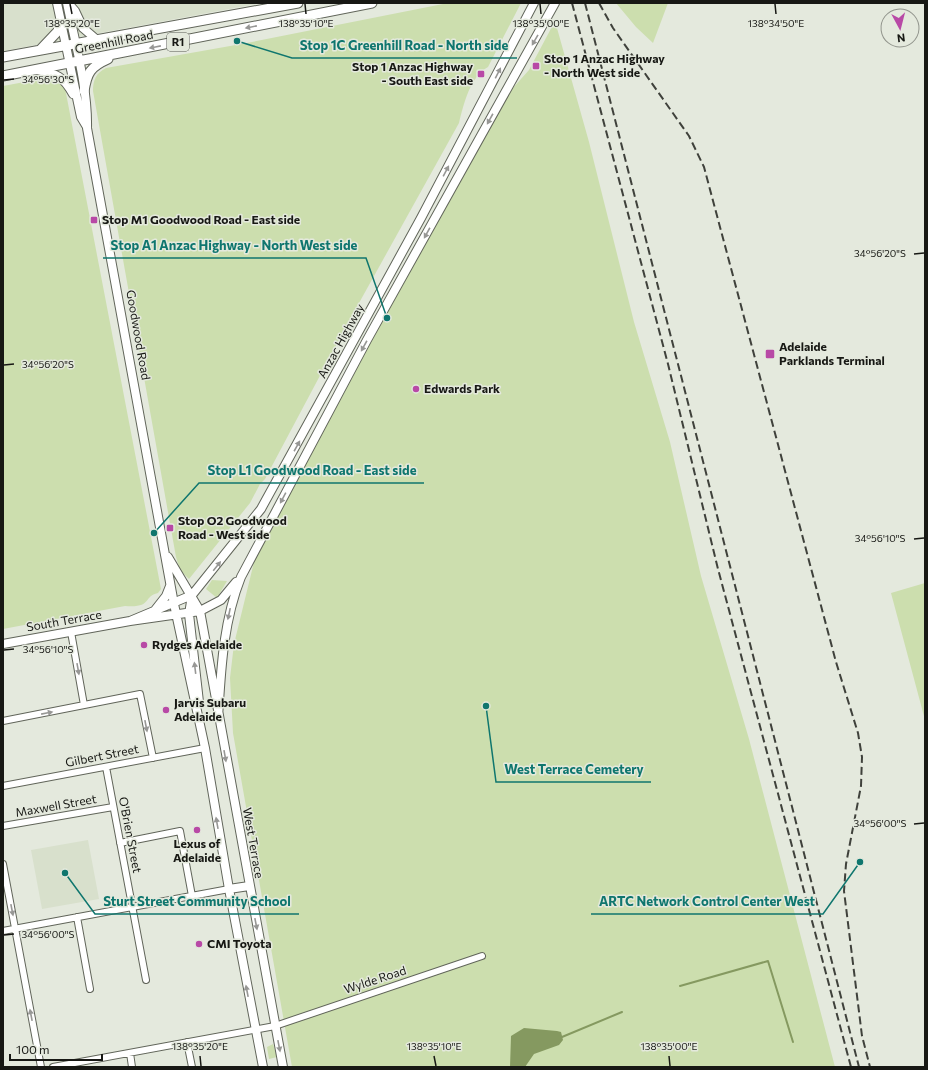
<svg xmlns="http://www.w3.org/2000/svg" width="928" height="1070" font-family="Commissioner,sans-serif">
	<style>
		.built { fill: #d8e0cc }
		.green { fill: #ccdeae }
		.water { fill: #859960 }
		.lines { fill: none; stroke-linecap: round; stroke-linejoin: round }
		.stream { stroke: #859960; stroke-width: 2 }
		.minor-casing { stroke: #61655a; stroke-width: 8 }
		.major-casing { stroke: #61655a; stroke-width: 10 }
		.highway-casing { stroke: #61655a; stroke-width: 11 }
		.minor { stroke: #fff; stroke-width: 6 }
		.major { stroke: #fff; stroke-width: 8 }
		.highway { stroke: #fff; stroke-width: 9 }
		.rail { stroke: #3f413b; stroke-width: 2; stroke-dasharray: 8 4; stroke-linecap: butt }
		.oneway { fill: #979795 }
		.ticks { fill: none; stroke: #171814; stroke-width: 1.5 }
		.poi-dot { fill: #b849a6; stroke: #e4e9dd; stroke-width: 1.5 }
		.labels { text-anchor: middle; stroke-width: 3; stroke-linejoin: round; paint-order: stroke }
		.shield { fill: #e4e9dd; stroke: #545750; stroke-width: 1 }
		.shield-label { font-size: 11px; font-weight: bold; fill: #171814 }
		.street-label { font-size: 12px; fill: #171814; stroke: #e4e9dd }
		.poi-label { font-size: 12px; font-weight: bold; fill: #171814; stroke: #e4e9dd; text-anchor: start }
		.ticks-label { font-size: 10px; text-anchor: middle; fill: #171814; stroke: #e4e9dd; stroke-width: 3; stroke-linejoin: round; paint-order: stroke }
		.leader { fill: none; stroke: #0f766e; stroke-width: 1.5 }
		.callout-dot { fill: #0f766e; stroke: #e4e9dd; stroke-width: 1.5 }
		.callout-label { font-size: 13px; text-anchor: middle; font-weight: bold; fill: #0f766e; stroke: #e4e9dd; stroke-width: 3; stroke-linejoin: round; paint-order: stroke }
	</style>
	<rect width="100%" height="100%" fill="#e4e9dd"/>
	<!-- built -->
	<path class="built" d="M3,3H261L3,51Z
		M88,840L99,899L42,909L31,850Z"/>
	<!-- green -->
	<path class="green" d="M448,3H521L488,67C470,77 464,103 459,123L349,321L265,479L260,484L250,503L189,579L180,570L176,557L93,91C93,80 96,73 106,68L247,43Z
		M616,3H668L653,43L636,27Z
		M555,21L589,142L634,322L670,442L701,576L749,739L835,1067H292L233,733L230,678L234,644L255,558L399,289L512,89L529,70Z
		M46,78L55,80L65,88L161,589L158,593C142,597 153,608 125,606L3,629V86Z
		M212,580L227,581L217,598L206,589Z
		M925,583V720L891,593Z
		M273,1044L277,1057L269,1059L267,1047Z"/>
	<!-- water -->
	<path class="water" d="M524,1028L557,1031L561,1032L563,1040L559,1045L534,1054L525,1067H510L511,1036Z"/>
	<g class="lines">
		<!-- stream -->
		<path class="stream" d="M680,986L768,961L793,1042
			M562,1037L622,1012"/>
		<defs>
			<path id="minor" d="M71,632L84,705
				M3,721L140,694L153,758
				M106,767L146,980
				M3,786L205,748
				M3,826L113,807
				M120,843L180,831L192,896
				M3,864L41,1067
				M77,917L90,989
				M3,931L229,889
				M187,1042L192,1067
				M130,1053L132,1067
				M53,1067L275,1026L482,956"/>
			<path id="major" d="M57,3L81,117L87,127
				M67,3C75,43 88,88 87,128L174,604L205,748L229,889L263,1067
				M68,3L75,11L83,28L97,40
				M37,70C57,74 63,76 73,94
				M168,557L200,611L283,1067
				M192,595L189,614L199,702
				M155,610L166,596L170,586
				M130,621L192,595L261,509L421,218L534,3
				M3,644L130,621L200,611L221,600L236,582
				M218,718C221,670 223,622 241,577L367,340L555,3
				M229,889L249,886"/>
			<path id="highway" d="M40,50L58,31L60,22
				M3,57L298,3
				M3,76L372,3
				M84,91C87,73 90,67 108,59"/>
		</defs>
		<!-- minor casing -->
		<use href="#minor" class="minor-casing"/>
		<!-- major casing -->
		<use href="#major" class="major-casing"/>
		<!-- highway casing -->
		<use href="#highway" class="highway-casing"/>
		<!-- minor -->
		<use href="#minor" class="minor"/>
		<!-- major -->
		<use href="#major" class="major"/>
		<!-- highway -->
		<use href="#highway" class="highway"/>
		<!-- rail -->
		<path class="rail" d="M572,3L668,364L718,569L851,1067
			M585,3L859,1067
			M599,3L613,28L689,136L704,167L836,662L858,733L862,757L861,786L846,864L844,891L862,1036L870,1067"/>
	</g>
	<!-- one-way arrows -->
	<defs><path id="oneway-solid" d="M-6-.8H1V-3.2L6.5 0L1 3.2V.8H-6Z"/></defs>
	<g class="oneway">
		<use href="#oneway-solid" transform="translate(251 27) rotate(169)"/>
		<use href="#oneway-solid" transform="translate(535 40) rotate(120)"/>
		<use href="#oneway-solid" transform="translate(155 47) rotate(169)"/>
		<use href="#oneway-solid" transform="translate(498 73) rotate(-63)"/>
		<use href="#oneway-solid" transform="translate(490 119) rotate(119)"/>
		<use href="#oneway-solid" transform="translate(446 171) rotate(-62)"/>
		<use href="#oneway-solid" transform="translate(427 233) rotate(119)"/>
		<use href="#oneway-solid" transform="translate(364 346) rotate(119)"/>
		<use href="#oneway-solid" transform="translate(297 446) rotate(-61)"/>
		<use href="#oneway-solid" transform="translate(283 498) rotate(118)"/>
		<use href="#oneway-solid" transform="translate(217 566) rotate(-51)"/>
		<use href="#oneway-solid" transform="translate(229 614) rotate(102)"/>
		<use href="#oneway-solid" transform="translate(195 668) rotate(-97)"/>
		<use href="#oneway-solid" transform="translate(78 669) rotate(80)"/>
		<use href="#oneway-solid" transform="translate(47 713) rotate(-11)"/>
		<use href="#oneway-solid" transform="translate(146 726) rotate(79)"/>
		<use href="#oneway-solid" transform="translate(225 756) rotate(80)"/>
		<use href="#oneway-solid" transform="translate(217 823) rotate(-100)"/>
		<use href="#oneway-solid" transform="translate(12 910) rotate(79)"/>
		<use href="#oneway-solid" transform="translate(256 924) rotate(79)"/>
		<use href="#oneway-solid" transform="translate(247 991) rotate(-101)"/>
		<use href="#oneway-solid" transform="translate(31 1015) rotate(-101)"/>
		<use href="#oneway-solid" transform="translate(279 1046) rotate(79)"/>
	</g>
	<!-- ticks -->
	<path class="ticks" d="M70,4L72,14M305,4L306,14M540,4L541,14M775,4L776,14M4,80L14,79M914,254L924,253M4,365L14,364M914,539L924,538M4,650L14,649M914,824L924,823M4,935L14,934M200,1056L201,1066M434,1056L436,1066M669,1056L670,1066"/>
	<!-- markers -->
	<g class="poi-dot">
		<rect x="532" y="62" width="8" height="8" rx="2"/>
		<rect x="477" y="70" width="8" height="8" rx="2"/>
		<rect x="90" y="216" width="8" height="8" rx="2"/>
		<rect x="765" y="349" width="10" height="10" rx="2"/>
		<circle cx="416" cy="389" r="4"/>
		<rect x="166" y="524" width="8" height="8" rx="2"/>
		<circle cx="144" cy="645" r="4"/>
		<circle cx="166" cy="710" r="4"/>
		<circle cx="197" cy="830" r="4"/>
		<circle cx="199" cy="944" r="4"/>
	</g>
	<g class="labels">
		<!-- shield labels -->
		<rect class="shield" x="167" y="33" width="22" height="18" rx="3"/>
		<g class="shield-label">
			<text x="178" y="46">R1</text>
		</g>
		<!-- street labels -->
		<g class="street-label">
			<text transform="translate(114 42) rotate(-11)" y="4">Greenhill Road</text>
			<text transform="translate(138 335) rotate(80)" y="4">Goodwood Road</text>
			<text transform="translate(341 341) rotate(-61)" y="4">Anzac Highway</text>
			<text transform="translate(64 621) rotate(-10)" y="4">South Terrace</text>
			<text transform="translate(102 756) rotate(-11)" y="4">Gilbert Street</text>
			<text transform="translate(56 806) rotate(-10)" y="4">Maxwell Street</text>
			<text transform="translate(130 835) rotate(79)" y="4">O'Brien Street</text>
			<text transform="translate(253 843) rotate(80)" y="4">West Terrace</text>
			<text transform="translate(375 980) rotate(-18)" y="4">Wylde Road</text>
		</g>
		<!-- poi labels -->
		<g class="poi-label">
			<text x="544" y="63">Stop 1 Anzac Highway<tspan x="544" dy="14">- North West side</tspan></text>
			<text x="473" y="71" text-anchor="end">Stop 1 Anzac Highway<tspan x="473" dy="14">- South East side</tspan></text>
			<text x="102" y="224">Stop M1 Goodwood Road - East side</text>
			<text x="779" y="351">Adelaide<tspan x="779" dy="14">Parklands Terminal</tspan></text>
			<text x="424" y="393">Edwards Park</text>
			<text x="178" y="525">Stop O2 Goodwood<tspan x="178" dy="14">Road - West side</tspan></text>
			<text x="152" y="649">Rydges Adelaide</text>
			<text x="174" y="707">Jarvis Subaru<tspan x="174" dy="14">Adelaide</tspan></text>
			<text x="197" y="848" text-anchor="middle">Lexus of<tspan x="197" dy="14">Adelaide</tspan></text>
			<text x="207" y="948">CMI Toyota</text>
		</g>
	</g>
	<g class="ticks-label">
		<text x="72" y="27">138°35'20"E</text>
		<text x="306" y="27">138°35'10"E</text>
		<text x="541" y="27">138°35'00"E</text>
		<text x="776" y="27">138°34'50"E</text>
		<text x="48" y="83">34°56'30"S</text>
		<text x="880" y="257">34°56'20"S</text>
		<text x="48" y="368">34°56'20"S</text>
		<text x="880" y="542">34°56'10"S</text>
		<text x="48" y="653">34°56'10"S</text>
		<text x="880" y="827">34°56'00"S</text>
		<text x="48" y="938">34°56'00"S</text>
		<text x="200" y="1050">138°35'20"E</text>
		<text x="434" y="1050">138°35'10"E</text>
		<text x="669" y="1050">138°35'00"E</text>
	</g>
	<!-- callouts -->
	<path class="leader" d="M237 41L292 58H517M387 318L366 258H103M154 533L199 483H424M486 706L496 782H651M860 862L823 914H591M65 873L95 914H299"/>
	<g class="callout-dot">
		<circle cx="237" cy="41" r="4"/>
		<circle cx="387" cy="318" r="4"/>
		<circle cx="154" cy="533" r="4"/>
		<circle cx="486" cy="706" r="4"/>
		<circle cx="860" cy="862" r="4"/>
		<circle cx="65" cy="873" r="4"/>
	</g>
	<g class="callout-label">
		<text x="404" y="50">Stop 1C Greenhill Road - North side</text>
		<text x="234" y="250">Stop A1 Anzac Highway - North West side</text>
		<text x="312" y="475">Stop L1 Goodwood Road - East side</text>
		<text x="574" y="774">West Terrace Cemetery</text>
		<text x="707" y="906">ARTC Network Control Center West</text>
		<text x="197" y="906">Sturt Street Community School</text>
	</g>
	<!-- border -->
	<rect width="928" height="1070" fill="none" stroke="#171814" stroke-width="8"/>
	<!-- north arrow -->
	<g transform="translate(900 28) rotate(173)"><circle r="19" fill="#e4e9dd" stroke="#92958d"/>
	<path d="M0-3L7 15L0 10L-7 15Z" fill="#b849a6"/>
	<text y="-6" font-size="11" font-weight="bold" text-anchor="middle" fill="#171814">N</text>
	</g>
	<!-- scale -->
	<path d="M10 1054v6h92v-6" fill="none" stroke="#171814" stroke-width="2"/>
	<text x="16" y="1054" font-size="12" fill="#171814" stroke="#e4e9dd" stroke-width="3" paint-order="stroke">100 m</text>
</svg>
